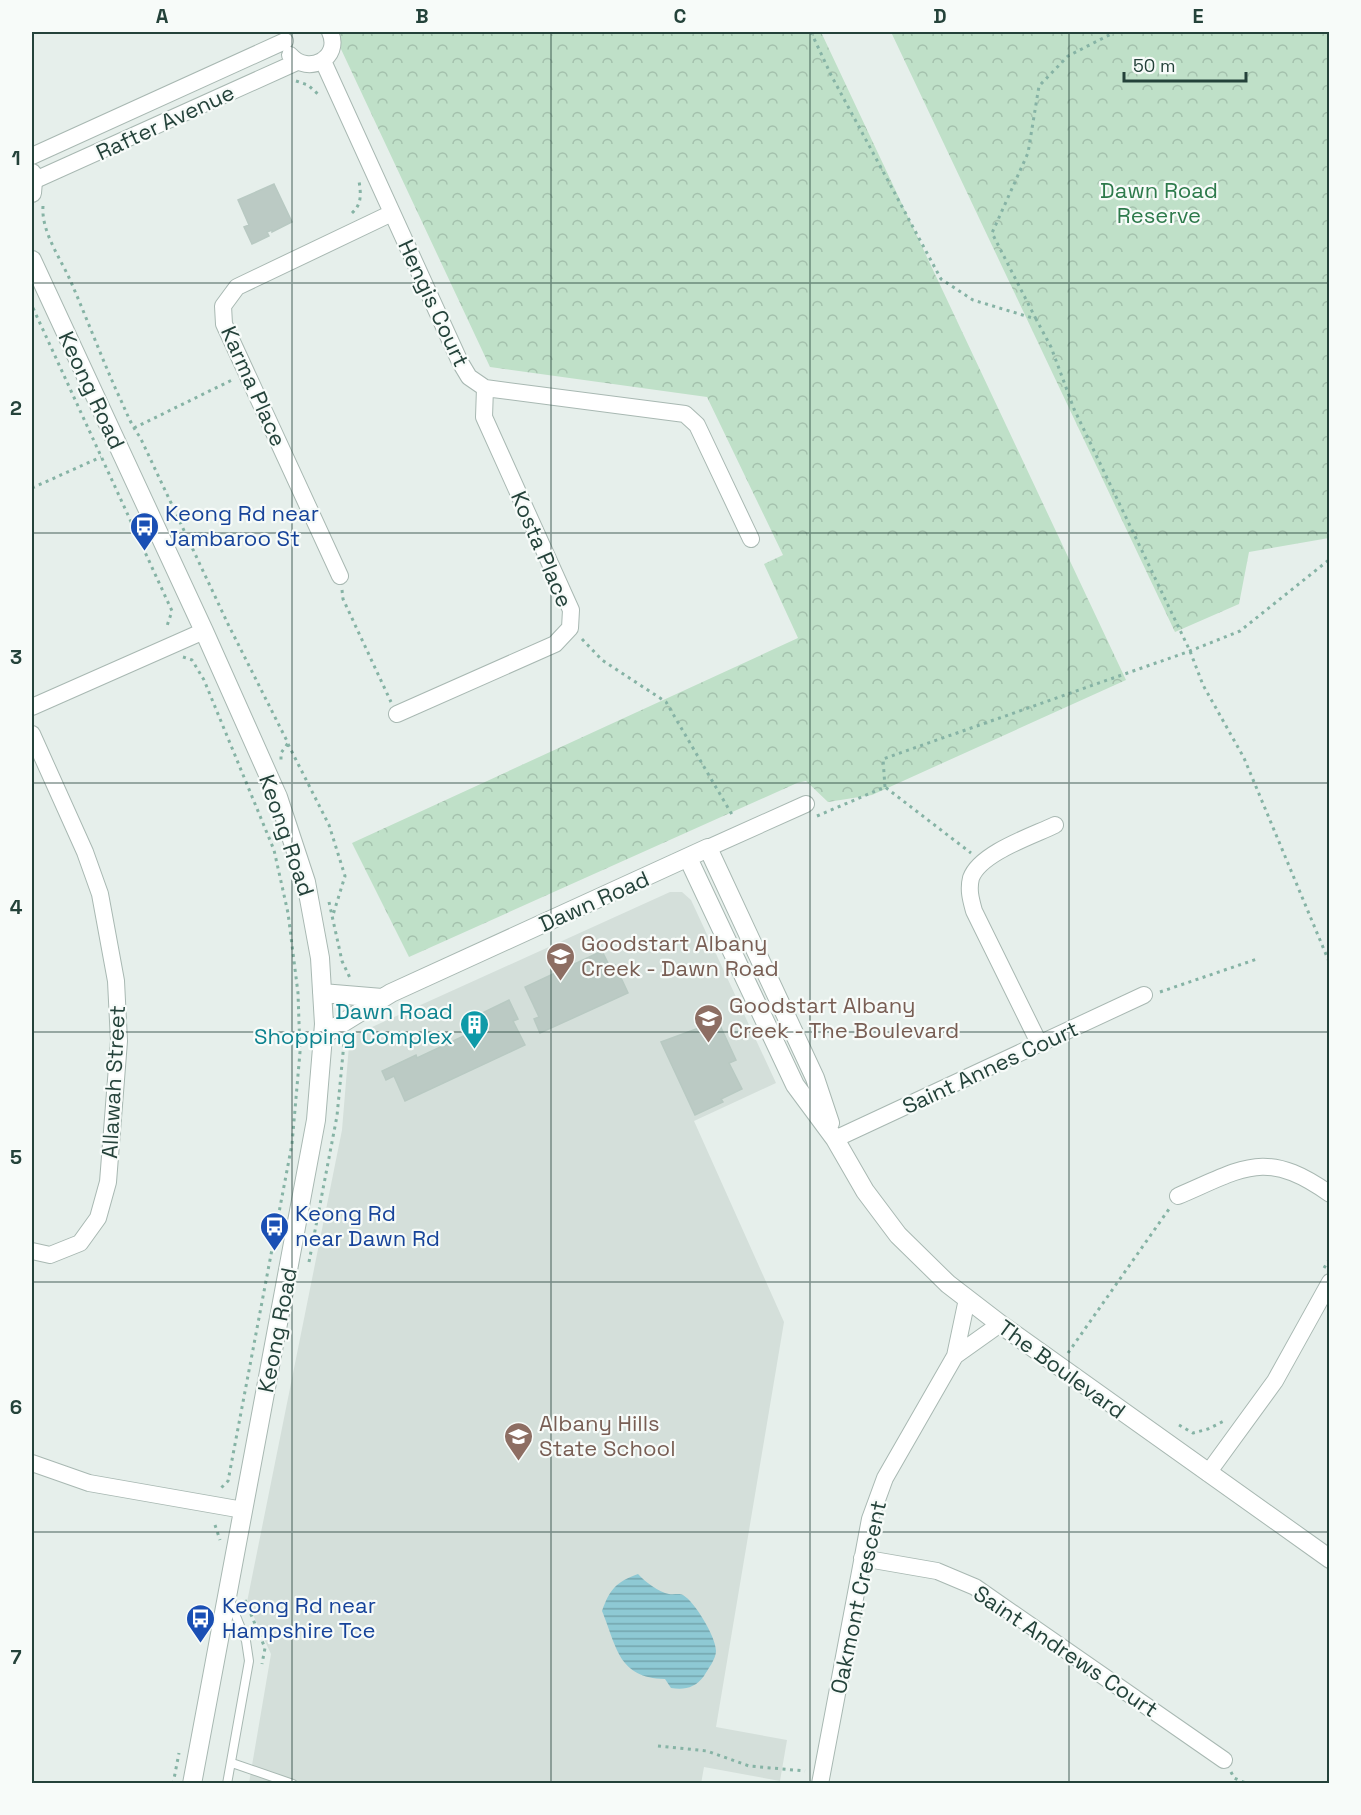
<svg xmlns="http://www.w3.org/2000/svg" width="1361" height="1815" font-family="'Space Grotesk',sans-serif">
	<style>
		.built { fill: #d4dfda }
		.forest { fill: url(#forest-crowns) }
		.water { fill: url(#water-rules) }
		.building { fill: #bbcac4; stroke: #b8c9c2; stroke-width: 1.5 }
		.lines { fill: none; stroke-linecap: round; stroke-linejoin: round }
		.service-casing { stroke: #a8b8b2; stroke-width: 10 }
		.minor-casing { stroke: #a8b8b2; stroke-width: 18 }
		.tertiary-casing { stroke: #a8b8b2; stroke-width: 20 }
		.path { stroke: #86b3a5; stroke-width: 3; stroke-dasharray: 3 4.5; stroke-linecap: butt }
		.service { stroke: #fff; stroke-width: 8 }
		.minor { stroke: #fff; stroke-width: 16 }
		.tertiary { stroke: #fff; stroke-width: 18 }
		.grid { fill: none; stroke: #24423a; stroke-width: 1.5; stroke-opacity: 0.55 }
		.labels { text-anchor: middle; stroke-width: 4.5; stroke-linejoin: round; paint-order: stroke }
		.street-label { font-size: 22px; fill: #24423a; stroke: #f7fbf9 }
		.park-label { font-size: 22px; fill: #2d7a4b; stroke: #f7fbf9 }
		.transit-label { font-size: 22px; fill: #164399; stroke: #f7fbf9; text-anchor: start }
		.education-label { font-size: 22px; fill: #785e54; stroke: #f7fbf9; text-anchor: start }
		.culture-label { font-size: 22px; fill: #0d838f; stroke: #f7fbf9; text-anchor: end }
		.neatline { fill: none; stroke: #24423a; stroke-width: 2 }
		.grid-label { font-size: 20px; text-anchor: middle; font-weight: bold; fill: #24423a }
	</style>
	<defs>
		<pattern id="forest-crowns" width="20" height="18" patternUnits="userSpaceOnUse" patternTransform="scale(1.5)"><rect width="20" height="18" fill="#bfe0c8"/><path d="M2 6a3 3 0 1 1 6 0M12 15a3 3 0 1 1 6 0" fill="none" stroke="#a4c1ad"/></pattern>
		<pattern id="water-rules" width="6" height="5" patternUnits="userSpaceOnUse" patternTransform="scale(1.5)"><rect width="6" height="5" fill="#8ec9d4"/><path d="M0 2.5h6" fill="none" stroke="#74a5ad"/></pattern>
	</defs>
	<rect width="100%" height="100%" fill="#e6efeb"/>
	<!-- built -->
	<path class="built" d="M670,892H682L691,900L776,1083L694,1121L784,1322L716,1727L787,1740L780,1781L704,1767L701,1784L249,1783L271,1654L247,1602L342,1130L349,1045L353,1037L361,1032Z"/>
	<!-- forest -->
	<path class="forest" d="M333,32H821L1126,680L872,795L828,802L806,781L797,783L409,957L352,843L798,638L764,564L783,555L707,397L490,367Z
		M891,32H1329V538L1249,552L1239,604L1175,632Z"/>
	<!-- water -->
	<path class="water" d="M638,1574C645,1582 659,1592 669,1594C674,1595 679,1593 683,1595C695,1602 716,1637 716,1651C716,1659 708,1669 704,1676C695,1688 685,1690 671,1688L665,1679C618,1678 617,1647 602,1611C610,1589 616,1582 638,1574Z"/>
	<!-- building -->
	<path class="building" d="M274,184L292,222L272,232V230L267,232L269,236L252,244L244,227L249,225L238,200Z
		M602,951L610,967L615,965L628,993L540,1033L534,1019L539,1017L525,987Z
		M509,1000L518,1019L513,1021L525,1045L405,1101L394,1076L386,1080L382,1071L416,1055L417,1058L485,1026L480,1014Z
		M718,1021L736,1060L729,1063L742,1089L721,1099L723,1102L695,1115L661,1042Z"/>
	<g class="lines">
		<defs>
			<path id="service" d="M232,1763L293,1784
				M227,1784L249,1661L246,1641L230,1601"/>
			<path id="minor" d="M290,55C308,76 342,58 330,32
				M323,61L460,362L469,377L485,388L685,414L697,425L751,539
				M32,156L285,41
				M33,181L297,62
				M340,576L224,324L223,306L237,287L392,213
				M32,707L204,631
				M397,714L555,644L570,628L571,610L484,417L485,388
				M32,734L85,852L100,894L116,981L119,1041L108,1182L98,1218L80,1243L50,1255L32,1251
				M708,848L806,804
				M1039,1043L974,911C971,900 968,890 971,878C980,853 1032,836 1055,825
				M835,1139L1144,995
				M1178,1196C1244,1168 1265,1148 1330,1194
				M955,1356L1000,1324
				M32,1463L89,1483L243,1510
				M1208,1473L1275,1381L1330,1282
				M862,1558L937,1571L975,1587L1224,1760
				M820,1784L870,1519L885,1478L955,1356L967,1299"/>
			<path id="tertiary" d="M32,173L33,181L32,193
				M32,260L204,631L278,797L306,882L320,958L324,1024L316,1120L192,1784
				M688,858L795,1085L835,1139L865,1191L898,1235L948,1284L1000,1324L1330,1559
				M322,993L382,998
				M323,1035L391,993L708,848L815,1078L830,1123"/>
		</defs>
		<!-- service casing -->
		<use href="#service" class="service-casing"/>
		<!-- minor casing -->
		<use href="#minor" class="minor-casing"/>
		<!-- tertiary casing -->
		<use href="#tertiary" class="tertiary-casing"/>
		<!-- path -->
		<path class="path" d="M811,32L831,75L941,279L973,300L1036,319L1051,347L1074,409L1190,651L1203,685L1244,758L1330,964
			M296,81L308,85L320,96
			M43,206C41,232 61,259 71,282C87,319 101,356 117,392C125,408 130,424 140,437L228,624L288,743L281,753V760
			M352,213C362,204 361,194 359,181
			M33,308L172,611L167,626
			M1036,319L992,233L1028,153L1039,86L1068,56L1115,32
			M134,428L232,380
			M32,488L101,457
			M342,590L343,599L391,702
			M582,639L602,660L666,702L734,818
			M183,657L192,660L204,680L274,850L288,913L298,993L300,1052L292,1144L228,1481L220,1489
			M288,744L329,825L345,876L333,915
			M885,787L883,759L1190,651L1240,631L1330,559
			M817,816L885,787L971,853
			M329,902L342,961L350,978
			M1160,992L1257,959
			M309,1262L337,1116L344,1043
			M1324,1268L1330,1258
			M1068,1353L1169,1209
			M1179,1425L1193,1433L1208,1429L1224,1421
			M215,1525L220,1540
			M245,1600L265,1648L262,1664
			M658,1746L707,1751L749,1766L805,1771
			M1231,1772L1234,1778L1248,1784
			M173,1784L179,1753"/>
		<!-- service -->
		<use href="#service" class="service"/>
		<!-- minor -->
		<use href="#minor" class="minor"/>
		<!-- tertiary -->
		<use href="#tertiary" class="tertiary"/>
	</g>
	<!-- grid -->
	<path class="grid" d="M292,32V1784M551,32V1784M810,32V1784M1069,32V1784M32,283H1330M32,533H1330M32,783H1330M32,1032H1330M32,1282H1330M32,1532H1330"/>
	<!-- icons -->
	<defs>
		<symbol id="bus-pin" viewBox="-11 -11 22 30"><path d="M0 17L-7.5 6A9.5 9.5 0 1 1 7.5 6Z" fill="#1a4fb4" stroke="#f7fbf9"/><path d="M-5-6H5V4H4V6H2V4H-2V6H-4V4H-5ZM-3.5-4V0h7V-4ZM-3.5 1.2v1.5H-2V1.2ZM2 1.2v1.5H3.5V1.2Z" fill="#fff"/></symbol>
		<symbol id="school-pin" viewBox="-11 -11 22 30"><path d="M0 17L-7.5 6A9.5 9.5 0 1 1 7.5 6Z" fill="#8d6e63" stroke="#f7fbf9"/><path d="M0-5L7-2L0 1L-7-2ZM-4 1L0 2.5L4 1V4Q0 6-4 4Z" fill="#fff"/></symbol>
		<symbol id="building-pin" viewBox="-11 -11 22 30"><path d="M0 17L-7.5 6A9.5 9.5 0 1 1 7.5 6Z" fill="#0f9aa8" stroke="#f7fbf9"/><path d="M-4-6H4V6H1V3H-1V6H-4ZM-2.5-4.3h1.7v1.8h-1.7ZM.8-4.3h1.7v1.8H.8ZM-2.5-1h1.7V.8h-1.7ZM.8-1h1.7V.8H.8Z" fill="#fff"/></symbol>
	</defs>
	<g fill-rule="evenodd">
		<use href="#bus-pin" x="128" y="510" width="33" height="45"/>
		<use href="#school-pin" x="544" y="940" width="33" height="45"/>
		<use href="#school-pin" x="692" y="1002" width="33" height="45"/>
		<use href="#building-pin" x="458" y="1008" width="33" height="45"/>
		<use href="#bus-pin" x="258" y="1210" width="33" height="45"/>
		<use href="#school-pin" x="502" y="1420" width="33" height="45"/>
		<use href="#bus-pin" x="184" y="1602" width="33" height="45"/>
	</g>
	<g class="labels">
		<!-- street labels -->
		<g class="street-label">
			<text transform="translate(165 122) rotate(-25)" y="8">Rafter Avenue</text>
			<text transform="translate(434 303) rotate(65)" y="8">Hengis Court</text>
			<text transform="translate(254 386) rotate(66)" y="8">Karma Place</text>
			<text transform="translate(92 390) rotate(65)" y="8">Keong Road</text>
			<text transform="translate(542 549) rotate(67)" y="8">Kosta Place</text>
			<text transform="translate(287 835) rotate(71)" y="8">Keong Road</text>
			<text transform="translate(594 901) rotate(-24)" y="8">Dawn Road</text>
			<text transform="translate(990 1067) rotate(-25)" y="8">Saint Annes Court</text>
			<text transform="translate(113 1082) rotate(-87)" y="8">Allawah Street</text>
			<text transform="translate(277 1330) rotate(-79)" y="8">Keong Road</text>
			<text transform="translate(1062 1369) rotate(36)" y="8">The Boulevard</text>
			<text transform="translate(858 1597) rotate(-78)" y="8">Oakmont Crescent</text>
			<text transform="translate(1066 1651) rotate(34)" y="8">Saint Andrews Court</text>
		</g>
		<!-- park labels -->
		<g class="park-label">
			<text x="1159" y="198">Dawn Road<tspan x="1159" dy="25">Reserve</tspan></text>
		</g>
		<!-- transit labels -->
		<g class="transit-label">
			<text x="165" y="521">Keong Rd near<tspan x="165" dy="25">Jambaroo St</tspan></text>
			<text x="295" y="1221">Keong Rd<tspan x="295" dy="25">near Dawn Rd</tspan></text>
			<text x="222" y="1613">Keong Rd near<tspan x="222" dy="25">Hampshire Tce</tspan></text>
		</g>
		<!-- education labels -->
		<g class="education-label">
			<text x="581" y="951">Goodstart Albany<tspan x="581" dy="25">Creek - Dawn Road</tspan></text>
			<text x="729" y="1013">Goodstart Albany<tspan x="729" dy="25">Creek - The Boulevard</tspan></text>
			<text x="539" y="1431">Albany Hills<tspan x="539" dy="25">State School</tspan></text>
		</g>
		<!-- culture labels -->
		<g class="culture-label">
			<text x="453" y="1019">Dawn Road<tspan x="453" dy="25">Shopping Complex</tspan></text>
		</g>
	</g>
	<!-- border -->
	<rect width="1361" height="1815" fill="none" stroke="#f7fbf9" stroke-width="66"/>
	<!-- scale -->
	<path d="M1124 72v9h122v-9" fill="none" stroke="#24423a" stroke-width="3"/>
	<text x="1133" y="72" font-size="18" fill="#24423a" stroke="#f7fbf9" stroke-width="4.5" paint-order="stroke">50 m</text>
	<rect x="33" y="33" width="1295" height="1749" class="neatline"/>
	<g class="grid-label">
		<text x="162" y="23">A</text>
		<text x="422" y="23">B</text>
		<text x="680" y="23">C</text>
		<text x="940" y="23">D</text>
		<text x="1198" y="23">E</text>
		<text x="16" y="165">1</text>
		<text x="16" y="415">2</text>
		<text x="16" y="664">3</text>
		<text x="16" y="914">4</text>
		<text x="16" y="1164">5</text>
		<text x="16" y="1414">6</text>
		<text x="16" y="1664">7</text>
	</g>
</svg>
